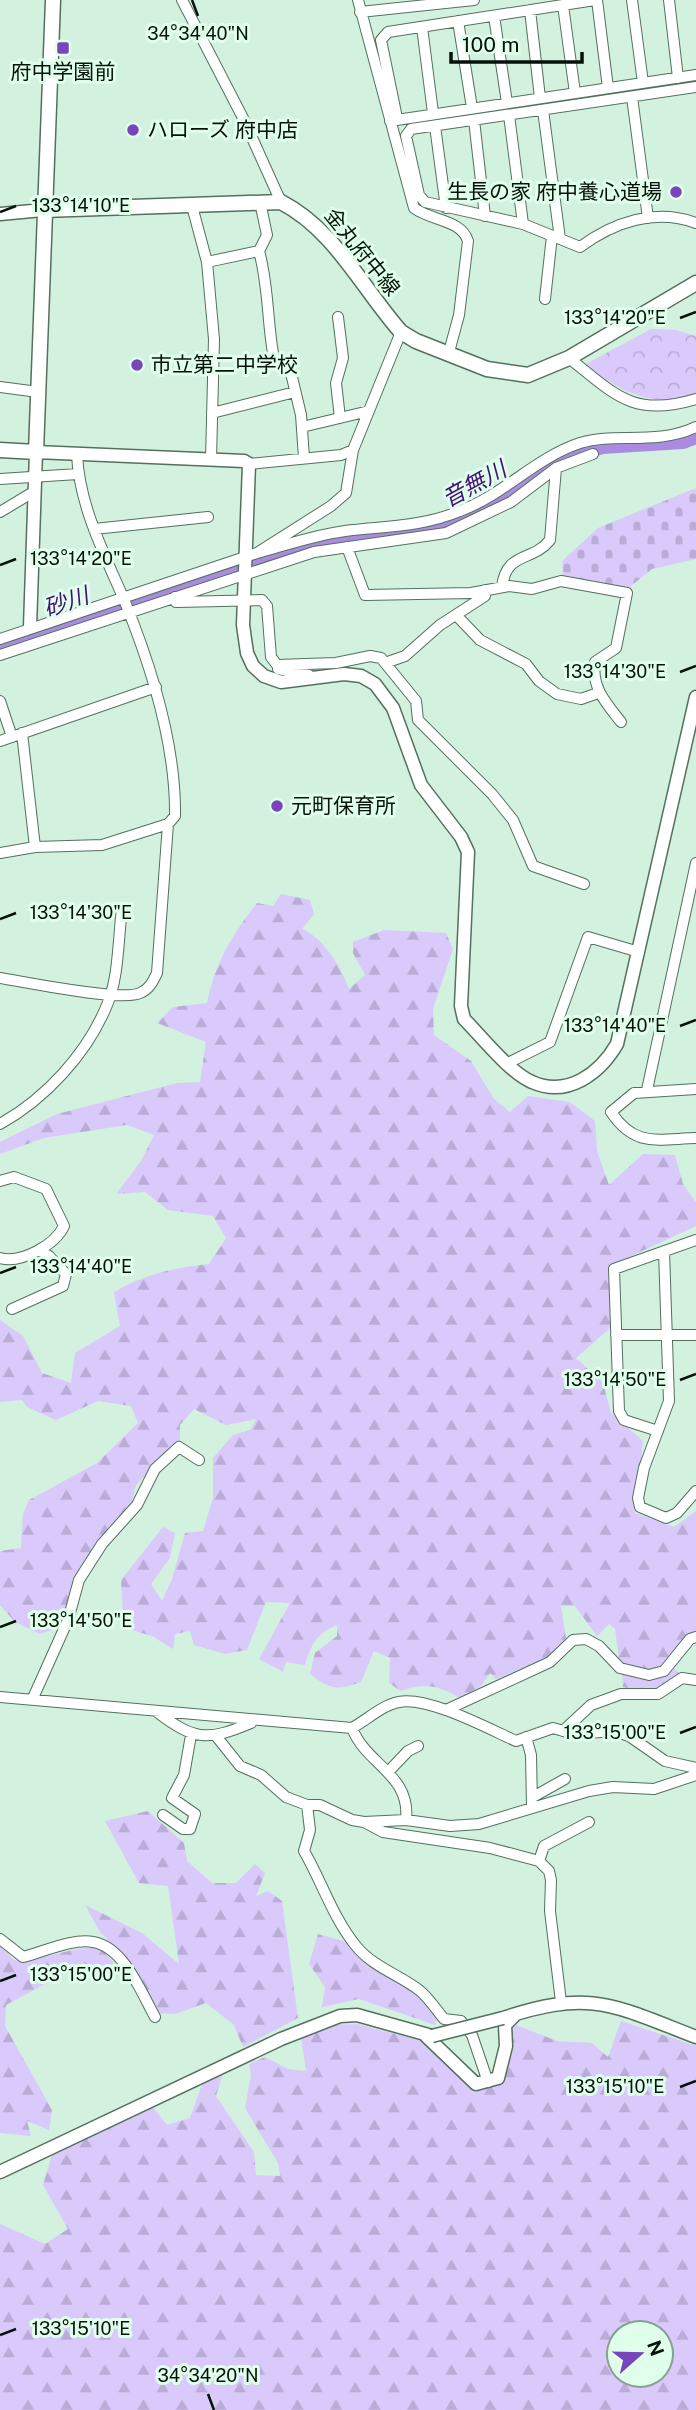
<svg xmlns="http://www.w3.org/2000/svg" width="696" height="2410" font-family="'Public Sans','Noto Sans JP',sans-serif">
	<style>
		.forest { fill: url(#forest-firs); fill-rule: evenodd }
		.cemetery { fill: url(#cemetery-stones) }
		.park { fill: url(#park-crowns) }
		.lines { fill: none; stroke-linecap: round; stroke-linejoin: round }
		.river { stroke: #ab8be2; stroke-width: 16 }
		.minor-casing { stroke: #54705f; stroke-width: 12 }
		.tertiary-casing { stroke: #54705f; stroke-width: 15 }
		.secondary-casing { stroke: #54705f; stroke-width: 17 }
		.minor { stroke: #fff; stroke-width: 10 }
		.tertiary { stroke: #fff; stroke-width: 12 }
		.secondary { stroke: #fff; stroke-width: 14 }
		.tertiary-bridge-casing { stroke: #54705f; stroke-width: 15; stroke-linecap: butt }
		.tertiary-bridge { stroke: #fff; stroke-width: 12 }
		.ticks { fill: none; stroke: #06110a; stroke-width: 2.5 }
		.poi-dot { fill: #7945bc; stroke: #dfffeb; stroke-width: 2.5 }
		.labels { text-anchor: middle; stroke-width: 6; stroke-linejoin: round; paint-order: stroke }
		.poi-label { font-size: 21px; fill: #06110a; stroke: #dfffeb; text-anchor: start }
		.street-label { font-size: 21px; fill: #06110a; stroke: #dfffeb }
		.water-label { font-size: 23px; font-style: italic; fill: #441078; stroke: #dfffeb }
		.ticks-label { font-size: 18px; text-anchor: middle; fill: #06110a; stroke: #dfffeb; stroke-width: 6; stroke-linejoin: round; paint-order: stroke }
	</style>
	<defs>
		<pattern id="forest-firs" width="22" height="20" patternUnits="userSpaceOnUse" patternTransform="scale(1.75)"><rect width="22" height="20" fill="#dacafb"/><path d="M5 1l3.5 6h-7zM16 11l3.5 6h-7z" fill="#baacd6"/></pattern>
		<pattern id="cemetery-stones" width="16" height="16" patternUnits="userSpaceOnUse" patternTransform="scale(1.75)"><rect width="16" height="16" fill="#dacafb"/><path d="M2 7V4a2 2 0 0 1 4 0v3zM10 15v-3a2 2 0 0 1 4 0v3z" fill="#baacd6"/></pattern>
		<pattern id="park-crowns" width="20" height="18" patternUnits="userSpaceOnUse" patternTransform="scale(1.75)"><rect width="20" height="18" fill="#dacafb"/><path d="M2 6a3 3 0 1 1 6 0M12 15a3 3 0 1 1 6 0" fill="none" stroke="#baacd6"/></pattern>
	</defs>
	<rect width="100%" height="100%" fill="#d2f1de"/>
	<!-- forest -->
	<path class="forest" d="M281,894L310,900L314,914L302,929C325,939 340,966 349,989L365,975L353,953V942L384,930L446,933L453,949L433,1009L434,1035L471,1061L494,1099L510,1112L528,1096L570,1102L595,1121L597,1151L609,1185L643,1154L675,1155L683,1184L696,1202V1226L612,1265L611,1327L576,1358L603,1383L611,1413L643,1441L635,1513L674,1527L696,1511V1631L659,1672L620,1666L615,1629L609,1624L597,1636L575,1606H561L566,1638L549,1657L496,1679L490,1673L481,1686L460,1698C438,1686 426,1682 401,1691L389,1683L390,1658L374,1651L361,1682C338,1691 329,1689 310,1674L315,1653L337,1636V1625C318,1632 310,1646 305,1665L286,1662L283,1672L259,1659L290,1603L266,1602L247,1650L225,1654L194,1645L190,1631L175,1634L173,1649L152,1636L132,1630L123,1614L121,1580L163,1527L175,1533L170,1558L151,1584L162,1601L172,1579L185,1533L203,1531L213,1498V1458L233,1435L250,1430L256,1419L226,1425L194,1409L180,1425V1445L155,1465L136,1485L130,1510L100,1541L60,1627L40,1634L15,1622L0,1605V1551L21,1548L23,1514L29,1500L97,1463L138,1423L131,1406L98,1401L56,1420L27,1407L22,1400L0,1402V1320L23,1336L42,1373L71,1383L75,1353L120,1326L114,1292C145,1274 173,1268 209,1264L226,1238L213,1216L168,1210L145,1192L116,1194L141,1161L154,1135L127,1125L44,1138L0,1154V1142L57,1114L177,1083L200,1082L206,1042L157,1023L173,1007L207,1003C215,963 232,935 257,903L273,906Z
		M675,1669L680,1674C658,1690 651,1696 623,1687L622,1672L666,1674Z
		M148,1811L184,1843L187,1861L212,1883H236L255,1864L265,1873L256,1896L268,1891L282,1901L298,2018L243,2047L234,2025L206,2003L175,2014L157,2013L120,1952L100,1932L85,1905L142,1933L179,1964L168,1886L139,1883L105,1821Z
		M318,1934L344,1941L395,1981L415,1993L437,2017L435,2025L359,1999L322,2007L325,1987L309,1964Z
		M0,1946L14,1960C44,1962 70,1945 101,1948L119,1969L117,1976L98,1965L64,1974L6,2005L5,2026L52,2110L49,2130L27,2121L31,2136L0,2133Z
		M621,2021L696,2046V2410H0V2224L45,2244L68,2229L43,2185L52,2155L152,2106L167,2125L190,2118L202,2084L222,2076L216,2096L254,2152L256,2175L280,2176L278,2163L245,2108L251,2075L249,2064L265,2057L288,2069L306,2071L301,2037L330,2025L357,2024L430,2043L477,2088L500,2081L511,2023L557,2041L592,2043L608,2057ZM619,2333H661V2375H619Z"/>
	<!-- cemetery -->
	<path class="cemetery" d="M696,488V559L652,569L626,590L563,579L562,561L598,528Z"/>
	<!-- park -->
	<path class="park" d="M651,329L676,330L696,336V396C647,407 623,392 584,365Z"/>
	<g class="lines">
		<!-- river -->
		<path class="river" d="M0,649L267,559L314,547L442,528L475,516L512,495L536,473L560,459L602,446L683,441L696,436"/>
		<defs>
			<path id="minor" d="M182,0L244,120L281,202
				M358,0L414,208C431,221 461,219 468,241L459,315L449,352
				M597,0L608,88
				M632,0L643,83
				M669,0L678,78
				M563,5L575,93
				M530,10L540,98
				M360,12L474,0
				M494,16L507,103
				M458,21L472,108
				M422,27L433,113
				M696,87L411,129L406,136L419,195L425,202L523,224L580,247C614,222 655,208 696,223
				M632,97L648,218
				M543,110L560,239
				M509,115L523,224
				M397,118L381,40L388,32L595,0
				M474,120L485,216
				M390,121L696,75
				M435,126L446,208
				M260,202L267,235L259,251C269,287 267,323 274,359L291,373L301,415L304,458
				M192,206L207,262L214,339L211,459
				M207,262L259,251
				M545,299L552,236
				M338,317L343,358L336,383L340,418
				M569,358C615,395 634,418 696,399
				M0,387L38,392
				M212,413L295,392
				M302,427L369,411
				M249,464L341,455L353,450L401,332
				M0,479L78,474
				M0,512L35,491
				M94,529L208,517
				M347,547L365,595L471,593L509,586L532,589L561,581L627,593L616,648L595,662C591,687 606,703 621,722
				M257,553C286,545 315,535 345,531C385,526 422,527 460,511C505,494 535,458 580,443C616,432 655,446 696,427
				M502,587C506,551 533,562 550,540L556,468
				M175,597L176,602L262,600L267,606L271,657L277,665L336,663L370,656L381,658L416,701L418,720L492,794L513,820L533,866L584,884
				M457,616L480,640L526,664L539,681L557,694L581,699L598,693
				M0,639L257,553L331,506L346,493L353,450
				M0,655L314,552L446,533L511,502L556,468L593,454
				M385,663L405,656L440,625L485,596V590
				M278,669L309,675L311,679
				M0,701L12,737
				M22,733L35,847
				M0,741L156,687
				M0,853L35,847L102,845L168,824L175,816C176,746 151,666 125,602C105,555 79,506 77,454
				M0,978C25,982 122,1002 140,993C150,989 153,981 157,973L168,824
				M508,1063L550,1042L588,937L639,952
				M696,1089L634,1093L611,1112C635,1148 658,1139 696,1138
				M647,1090L696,863
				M0,1124C45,1099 87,1054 107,1005C119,977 118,939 122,909
				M0,1181L14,1177L46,1189L64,1226C55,1245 21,1264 0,1258
				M664,1251L669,1401L644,1468L638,1498L640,1507L666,1518L677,1513L696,1491
				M12,1309L63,1286L66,1274L49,1256L39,1250
				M616,1335H696
				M658,1431L624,1420L619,1411L614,1269L696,1240
				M0,1697L352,1728C367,1720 382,1705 399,1702C428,1696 489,1729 516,1741L553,1728L574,1734L614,1731L629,1736L665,1761L696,1768
				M33,1698L68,1620L79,1580L102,1544L137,1505L155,1469L179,1447L199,1460
				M446,1710L550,1662L573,1640L586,1639L599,1646L620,1668L649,1675L664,1671L690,1639L696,1637
				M157,1712C195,1741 208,1741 251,1723
				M352,1728C366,1765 411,1774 406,1820
				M563,1731L591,1705L621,1694H658L682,1678L696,1680
				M216,1736L240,1766L261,1775L286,1797L307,1805H320L352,1820L364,1822L406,1820L450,1826L479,1824L589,1791L613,1787L654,1789L696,1775
				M526,1737L531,1755L532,1806
				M388,1772L408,1751L418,1746
				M533,1797L565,1779
				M307,1805L310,1830L304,1851C322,1882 333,1918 356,1946C373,1967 398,1974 419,1990C428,1997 436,2009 444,2019L461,2021L472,2035L488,2082
				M163,1815L183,1829H190L195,1814L172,1798L184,1775L191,1735
				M366,1823L383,1832L490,1848L539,1861L549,1871L551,1880L550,1911L561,2002
				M539,1861L544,1846L589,1822
				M0,1939L23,1957C43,1952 73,1938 93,1942C124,1947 141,1992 155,2017"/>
			<path id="tertiary" d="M0,214L43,210
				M30,627L36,452L244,461L249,464L243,625L247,653L253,666L264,676L281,682L344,674L361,676L375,684L393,708L421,785L461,837L468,852L461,1006L464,1019C481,1036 510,1073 532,1082C568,1098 600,1073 617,1044L696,697
				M503,2018C591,1989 613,2005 696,2037
				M426,2036L476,2084L498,2078L506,2046L505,2025L514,2016
				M0,2172L281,2039L340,2016L357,2015L432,2036"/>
			<path id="secondary" d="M43,210L281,202C335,230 362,288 401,332L416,341L487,369L528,375L569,358L696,283
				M0,450L36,452L53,0"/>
		</defs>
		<!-- minor casing -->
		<use href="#minor" class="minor-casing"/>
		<!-- tertiary casing -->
		<use href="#tertiary" class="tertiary-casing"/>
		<!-- secondary casing -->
		<use href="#secondary" class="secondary-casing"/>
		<!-- minor -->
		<use href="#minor" class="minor"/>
		<!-- tertiary -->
		<use href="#tertiary" class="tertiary"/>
		<!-- secondary -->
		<use href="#secondary" class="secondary"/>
		<defs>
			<path id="tertiary-bridge" d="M432,2036L503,2018"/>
		</defs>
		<!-- tertiary-bridge casing -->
		<use href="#tertiary-bridge" class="tertiary-bridge-casing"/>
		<!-- tertiary-bridge -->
		<use href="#tertiary-bridge" class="tertiary-bridge"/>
	</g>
	<!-- ticks -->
	<path class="ticks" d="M192,0L198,16M0,212L16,206M680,318L696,312M0,565L16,559M680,672L696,666M0,919L16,913M680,1026L696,1020M0,1273L16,1267M680,1380L696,1374M0,1627L16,1621M680,1733L696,1727M0,1981L16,1975M680,2087L696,2081M0,2335L16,2329M208,2394L214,2410"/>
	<!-- markers -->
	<g class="poi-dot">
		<rect x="56" y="41" width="14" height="14" rx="3.5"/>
		<circle cx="133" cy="130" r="7"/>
		<circle cx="676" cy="192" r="7"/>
		<circle cx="137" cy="365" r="7"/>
		<circle cx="277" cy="806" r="7"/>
	</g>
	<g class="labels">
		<!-- poi labels -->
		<g class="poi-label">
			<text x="63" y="79" text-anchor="middle">府中学園前</text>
			<text x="147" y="137">ハローズ 府中店</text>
			<text x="662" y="199" text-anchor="end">生長の家 府中養心道場</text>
			<text x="151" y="372">市立第二中学校</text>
			<text x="291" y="813">元町保育所</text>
		</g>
		<!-- street labels -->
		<g class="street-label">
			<text transform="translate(362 252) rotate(51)" y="7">金丸府中線</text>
		</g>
		<!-- water labels -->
		<g class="water-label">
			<text transform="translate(474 484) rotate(-29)" y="8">音無川</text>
			<text transform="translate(66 602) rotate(-19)" y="8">砂川</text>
		</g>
	</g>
	<g class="ticks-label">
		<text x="198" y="40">34°34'40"N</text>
		<text x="81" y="212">133°14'10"E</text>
		<text x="615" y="324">133°14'20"E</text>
		<text x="81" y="565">133°14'20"E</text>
		<text x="615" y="678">133°14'30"E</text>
		<text x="81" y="919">133°14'30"E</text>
		<text x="615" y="1032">133°14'40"E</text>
		<text x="81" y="1273">133°14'40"E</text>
		<text x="615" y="1386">133°14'50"E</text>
		<text x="81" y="1627">133°14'50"E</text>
		<text x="615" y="1739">133°15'00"E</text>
		<text x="81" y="1981">133°15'00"E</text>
		<text x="615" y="2093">133°15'10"E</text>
		<text x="81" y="2335">133°15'10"E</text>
		<text x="208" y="2382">34°34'20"N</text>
	</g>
	<!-- north arrow -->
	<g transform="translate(640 2354) rotate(70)"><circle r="33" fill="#dfffeb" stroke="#88a091" stroke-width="2"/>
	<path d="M0-5L12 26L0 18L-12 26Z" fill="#7945bc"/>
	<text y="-10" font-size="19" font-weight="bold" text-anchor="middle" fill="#06110a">N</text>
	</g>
	<!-- scale -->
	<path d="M451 52v10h131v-10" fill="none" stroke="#06110a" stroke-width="3.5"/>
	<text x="462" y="52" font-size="21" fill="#06110a" stroke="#dfffeb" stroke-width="5" paint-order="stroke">100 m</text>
</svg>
